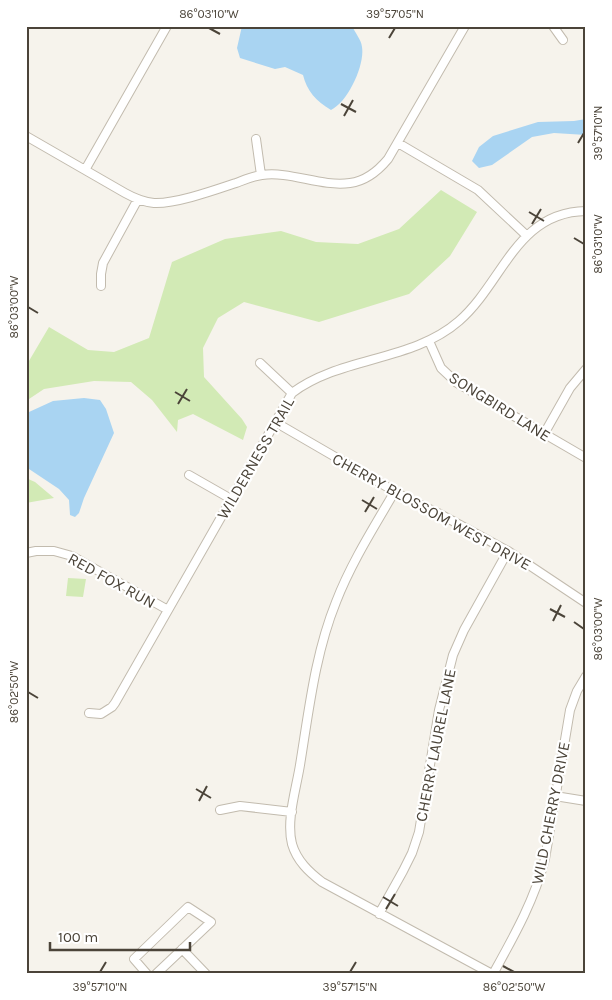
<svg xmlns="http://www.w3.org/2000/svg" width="612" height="1000" font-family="Karla,sans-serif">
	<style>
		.green { fill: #d2eab5 }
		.water { fill: #a9d4f2 }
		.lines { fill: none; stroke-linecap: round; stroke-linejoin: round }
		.minor-casing { stroke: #c2bbae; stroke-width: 10 }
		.minor { stroke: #fff; stroke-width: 8 }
		.ticks { fill: none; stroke: #4b4439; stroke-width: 2 }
		.labels { text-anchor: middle; stroke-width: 4.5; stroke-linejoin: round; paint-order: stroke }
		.street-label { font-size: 16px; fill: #4b4439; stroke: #fff }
		.neatline { fill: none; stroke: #4b4439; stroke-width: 2 }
		.ticks-label { font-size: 12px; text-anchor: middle; fill: #4b4439 }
	</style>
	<rect width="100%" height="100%" fill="#f6f3ec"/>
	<!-- green -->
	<path class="green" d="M441,190L477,212L450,256L409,294L319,322L244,302L218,318L203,348L204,377L242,419L247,427L243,440L193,414L178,420L177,432L152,400L131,382L94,381L44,389L26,401V366L49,327L88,350L114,352L149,338L172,262L225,239L281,231L316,242L358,244L399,229Z
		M26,478L35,482L54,498L26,503Z
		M68,578L86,579L83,597L66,596Z"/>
	<!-- water -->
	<path class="water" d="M242,26H352C355,33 361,39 362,47C365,65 348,102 331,110C316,101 307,91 303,75L285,67L275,69L240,58L237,48Z
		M586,119V135L554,133L532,137L492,165L479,168L472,161L479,147L493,136L538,122L574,121Z
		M84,398L100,400L106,409L114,433L84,498L79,513L75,517L70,515L69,500L59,489L26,467V415L29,412L53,401Z"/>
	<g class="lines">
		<defs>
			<path id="minor" d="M553,26L563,40
				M26,136L125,193C134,198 143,202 154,203C176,204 215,190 236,183C244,180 253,176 262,175C291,171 320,187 350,183C366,181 378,171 388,159L465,26
				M256,139L261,175
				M398,143L478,190L526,235
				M85,170L167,26
				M101,286V274L103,263L138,199
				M429,341L441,368L457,383L586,458
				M260,363L292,393
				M275,422L406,498L438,513L508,551L586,603
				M544,434L570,388L586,369
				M189,475L231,499
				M395,491C374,527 351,563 336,602C315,654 309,710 300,765C296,790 286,820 292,844C297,861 309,872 322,882L492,974
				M26,553L36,551H54L72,556L168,610
				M89,713L101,714L112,707L115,703L292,393C341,356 412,362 459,321C503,283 516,212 586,211
				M555,796L586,801
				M220,810L240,806L292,812
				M379,914L403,871L412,853L419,832L439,710L453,655L464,630L508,551
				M182,949L206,974
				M147,974L134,959L188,907L211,922L156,974
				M493,974C514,936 534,901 545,859L570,710L577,691L586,676"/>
		</defs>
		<!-- minor casing -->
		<use href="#minor" class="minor-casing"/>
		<!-- minor -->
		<use href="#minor" class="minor"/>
	</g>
	<!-- ticks -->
	<path class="ticks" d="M209,28L220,34M389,38L395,28M341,104L356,112M344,116L353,100M578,143L584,133M529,212L544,221M532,224L541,209M574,238L584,244M28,307L38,313M175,392L190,401M178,404L187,389M362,500L377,509M365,512L374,497M550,609L565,617M553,621L561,605M574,622L584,629M28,692L38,698M196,789L211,798M199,801L207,786M383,897L398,906M386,909L395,894M503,966L514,972M100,972L106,962M350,972L356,962"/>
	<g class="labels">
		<!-- street labels -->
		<g class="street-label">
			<text transform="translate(500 406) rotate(32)" y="6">SONGBIRD LANE</text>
			<text transform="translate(255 458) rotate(-60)" y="6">WILDERNESS TRAIL</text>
			<text transform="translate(432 511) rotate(29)" y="6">CHERRY BLOSSOM WEST DRIVE</text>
			<text transform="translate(112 580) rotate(29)" y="6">RED FOX RUN</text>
			<text transform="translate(435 745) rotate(-79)" y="6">CHERRY LAUREL LANE</text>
			<text transform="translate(550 813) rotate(-79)" y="6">WILD CHERRY DRIVE</text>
		</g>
	</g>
	<!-- border -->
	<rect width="612" height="1000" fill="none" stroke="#ffffff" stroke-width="55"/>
	<!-- scale -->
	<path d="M50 942v8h140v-8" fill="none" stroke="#4b4439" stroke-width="2.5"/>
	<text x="58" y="942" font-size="15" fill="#4b4439" stroke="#ffffff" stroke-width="4" paint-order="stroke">100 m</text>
	<rect x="28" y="28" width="556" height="944" class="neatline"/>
	<g class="ticks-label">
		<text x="209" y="18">86°03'10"W</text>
		<text x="395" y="18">39°57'05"N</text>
		<text transform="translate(598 133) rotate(-90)" y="4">39°57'10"N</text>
		<text transform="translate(598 244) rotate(-90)" y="4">86°03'10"W</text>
		<text transform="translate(14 307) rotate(-90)" y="4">86°03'00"W</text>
		<text transform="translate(598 629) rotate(-90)" y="4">86°03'00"W</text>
		<text transform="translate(14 692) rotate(-90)" y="4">86°02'50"W</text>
		<text x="100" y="991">39°57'10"N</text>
		<text x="350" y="991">39°57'15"N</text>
		<text x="514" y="991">86°02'50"W</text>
	</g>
</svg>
